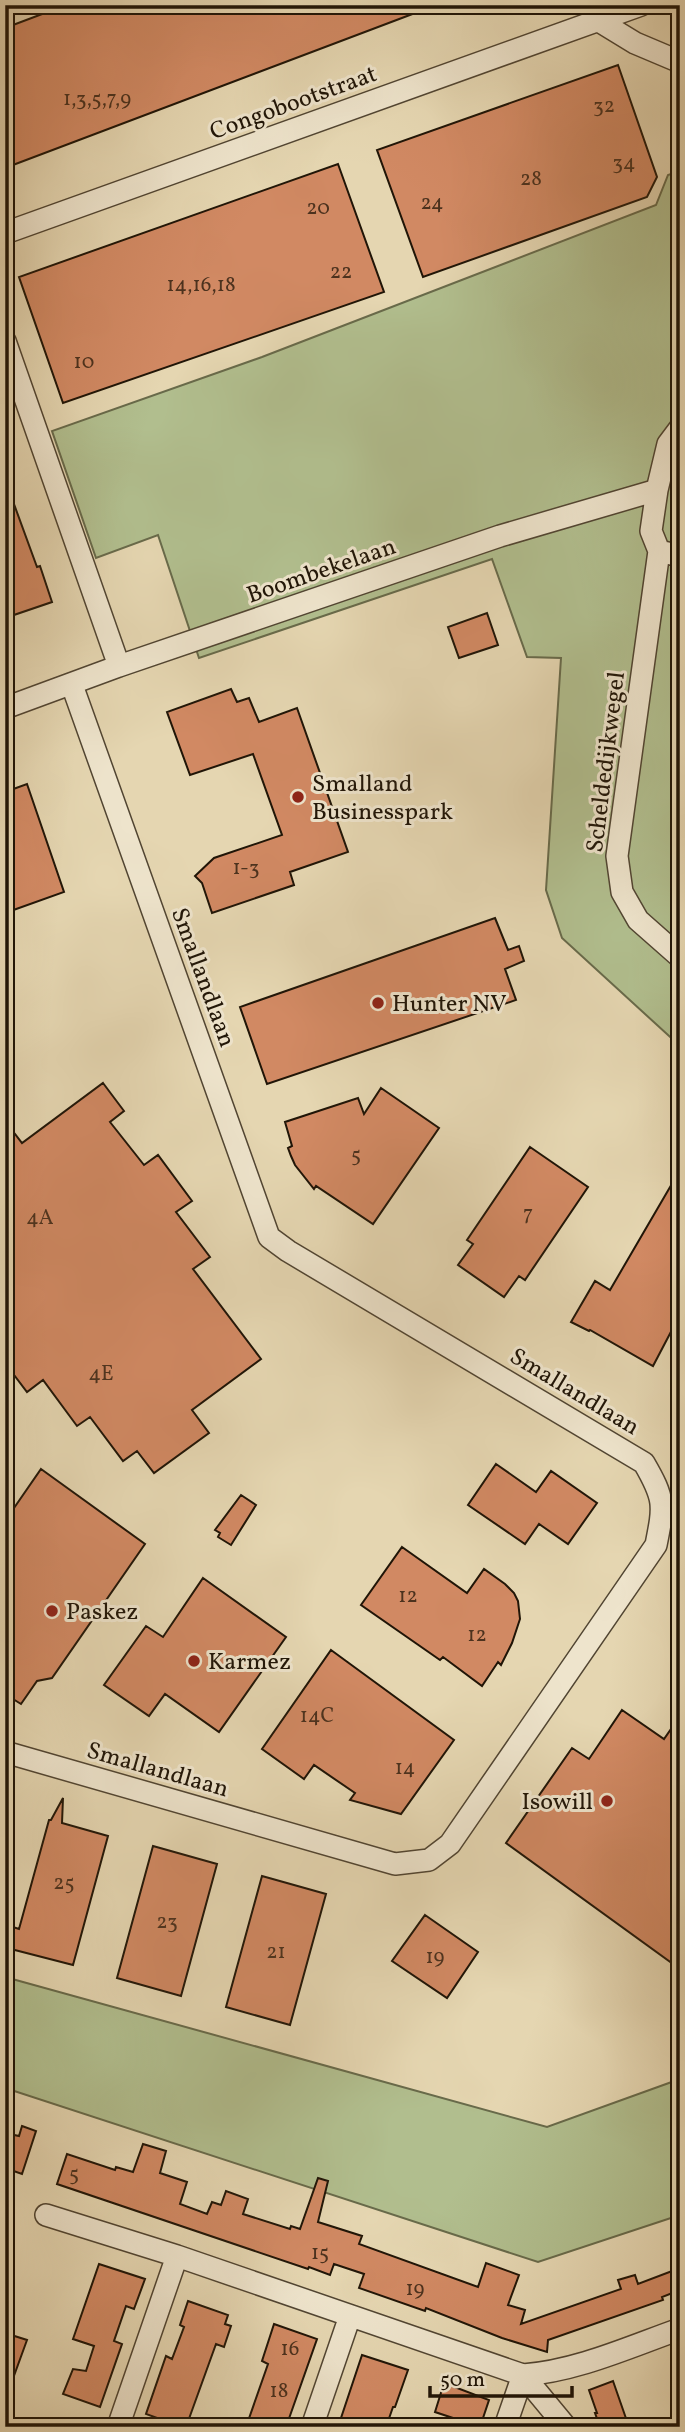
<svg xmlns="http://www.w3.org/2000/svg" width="685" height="2432" font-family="Vollkorn,serif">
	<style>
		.green { fill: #b1be8e; stroke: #686a4a; stroke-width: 2 }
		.building { fill: #d18963; stroke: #201507; stroke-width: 2 }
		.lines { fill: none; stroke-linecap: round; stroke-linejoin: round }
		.minor-casing { stroke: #514532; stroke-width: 24 }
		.minor { stroke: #eee4cc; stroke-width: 21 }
		.poi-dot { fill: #8f2418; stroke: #eee4cc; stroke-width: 2.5 }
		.labels { text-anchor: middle; stroke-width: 6; stroke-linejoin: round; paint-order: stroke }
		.number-label { font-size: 21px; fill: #4c321e }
		.street-label { font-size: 24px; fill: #201507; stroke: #eee4cc }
		.poi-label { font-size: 24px; fill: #201507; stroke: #eee4cc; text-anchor: start }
	</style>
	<rect width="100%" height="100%" fill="#e5d6b1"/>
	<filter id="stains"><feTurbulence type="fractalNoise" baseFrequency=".00286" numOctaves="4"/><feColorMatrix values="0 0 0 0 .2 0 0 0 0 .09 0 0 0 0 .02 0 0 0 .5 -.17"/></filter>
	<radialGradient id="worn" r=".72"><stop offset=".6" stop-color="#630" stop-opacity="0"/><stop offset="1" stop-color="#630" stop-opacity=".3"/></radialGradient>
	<!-- green -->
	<path class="green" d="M680,171V1046L562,938L546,890L561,658L527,657L492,559L199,658L158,535L96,558L52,431L262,357L656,205L668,175Z
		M5,1977L547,2127L680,2079V2215L538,2262L5,2088Z"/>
	<!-- building -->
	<path class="building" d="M66,5H431V7L5,168V28Z
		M618,65L657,177L647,197L423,277L377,150Z
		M338,164L384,292L63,403L19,277Z
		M5,485H7L37,567L40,566L52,602L5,618Z
		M487,613L498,645L459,658L448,627Z
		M231,689L237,702L249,698L259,722L297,708L348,852L290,872L294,885L212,913L202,883L195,876L214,858L282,835L253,754L190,775L167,712Z
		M27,784L64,892L5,913V792Z
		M495,918L508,950L519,946L524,961L505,969L516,1000L267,1084L240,1007Z
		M103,1083L124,1111L110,1122L144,1165L158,1155L192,1201L176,1212L210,1257L193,1269L261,1359L192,1410L209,1433L154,1473L137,1451L123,1461L90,1417L77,1426L43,1380L27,1392L5,1363V1121L22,1143Z
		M381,1088L439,1128L373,1224L316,1186L314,1189L295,1165L291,1156L288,1148L292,1146L285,1122L358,1098L364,1114Z
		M530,1147L588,1187L525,1280L519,1276L504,1297L458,1265L473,1244L467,1240Z
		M680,1170V1330L674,1326L653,1366L590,1330L589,1331L571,1322L595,1281L610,1290Z
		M496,1464L536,1492L551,1471L597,1503L568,1544L539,1524L525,1544L468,1505Z
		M41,1469L145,1544L52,1678L37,1681L21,1704L5,1694V1521Z
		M241,1495L256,1505L231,1545L218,1537L220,1533L215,1530Z
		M402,1547L467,1593L484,1569L505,1584L514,1593L518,1601L520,1619L512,1643L501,1665L498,1662L482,1686L443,1657L440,1660L361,1605Z
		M203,1578L286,1637L219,1732L165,1694L149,1716L104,1685L146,1626L163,1637Z
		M331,1650L454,1740L401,1814L350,1800L355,1793L314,1765L304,1779L262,1749Z
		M622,1710L664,1739L680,1716V1969L506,1843L572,1748L589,1759Z
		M63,1798L62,1823L108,1836L73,1965L7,1948L13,1927L19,1929L49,1820H51Z
		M153,1846L217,1864L181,1996L117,1978Z
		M262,1876L326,1894L290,2025L226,2007Z
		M425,1915L478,1952L447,1998L392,1961Z
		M22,2126L36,2131L22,2174L5,2168V2133L19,2136Z
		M143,2144L166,2151L160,2173L187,2182L180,2204L207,2214L212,2202L221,2205L226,2191L248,2199L243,2214L290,2229L291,2226L300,2229L318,2178L328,2181L318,2222L362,2236L359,2244L478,2287L486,2263L519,2275L508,2305L525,2310L521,2324L621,2289L618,2280L635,2275L638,2284L680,2268V2290L662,2297L663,2300L548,2340L547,2352L502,2338L426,2308L425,2311L359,2288L364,2274L334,2264L330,2275L309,2267L308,2269L57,2184L67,2154L115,2170L116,2167L133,2172Z
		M99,2264L145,2279L134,2309L126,2306L114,2341L122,2344L100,2407L63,2394L73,2369L86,2371L94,2346L73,2339Z
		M188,2301L228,2315L225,2324L231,2326L224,2347L216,2344L186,2427H182L146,2414L166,2356L172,2359L184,2327L180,2325Z
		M274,2324L317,2339L286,2427H246L268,2364L262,2361Z
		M5,2333L27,2340L7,2395H5Z
		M362,2355L408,2370L395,2407H393L386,2427H338Z
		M613,2381L629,2427H600L595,2413H597L589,2390Z
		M444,2383L489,2400L480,2427L435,2412Z"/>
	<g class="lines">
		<defs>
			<path id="minor" d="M599,21L635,43L680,62
				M5,233L641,5
				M5,341L119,666
				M680,428L668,444L657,490L651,531L659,551L617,856L622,892L638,920L680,957
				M659,551L680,556
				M5,708L119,666L500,536L657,490
				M5,1752L395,1864L429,1860L450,1844L656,1545C664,1505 665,1499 644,1463L288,1251L269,1237L72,685
				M46,2215L177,2256L523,2375L566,2427
				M118,2427L177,2256
				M312,2427L350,2316
				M505,2427L523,2375C577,2371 629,2347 680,2329"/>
		</defs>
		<!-- minor casing -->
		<use href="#minor" class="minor-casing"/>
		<!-- minor -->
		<use href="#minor" class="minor"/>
	</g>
	<!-- markers -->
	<g class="poi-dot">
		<circle cx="298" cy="797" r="7"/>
		<circle cx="378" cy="1003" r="7"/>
		<circle cx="52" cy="1611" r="7"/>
		<circle cx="194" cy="1661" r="7"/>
		<circle cx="607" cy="1801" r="7"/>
	</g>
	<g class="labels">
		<!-- number labels -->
		<g class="number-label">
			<text x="97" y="105">1,3,5,7,9</text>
			<text x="604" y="112">32</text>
			<text x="624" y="169">34</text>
			<text x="531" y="185">28</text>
			<text x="432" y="209">24</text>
			<text x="318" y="214">20</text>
			<text x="341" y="278">22</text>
			<text x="201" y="291">14,16,18</text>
			<text x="84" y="368">10</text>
			<text x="246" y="874">1-3</text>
			<text x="356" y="1161">5</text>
			<text x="528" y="1220">7</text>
			<text x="40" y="1224">4A</text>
			<text x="101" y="1380">4E</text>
			<text x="408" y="1602">12</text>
			<text x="477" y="1641">12</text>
			<text x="317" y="1722">14C</text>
			<text x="405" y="1774">14</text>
			<text x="64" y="1889">25</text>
			<text x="167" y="1928">23</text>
			<text x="276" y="1958">21</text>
			<text x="435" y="1963">19</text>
			<text x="74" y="2180">5</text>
			<text x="320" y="2259">15</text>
			<text x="415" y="2295">19</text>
			<text x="290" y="2355">16</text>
			<text x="279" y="2397">18</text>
		</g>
		<!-- street labels -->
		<g class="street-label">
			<text transform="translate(293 102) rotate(-20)" y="8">Congobootstraat</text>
			<text transform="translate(321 570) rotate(-19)" y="8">Boombekelaan</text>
			<text transform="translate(605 762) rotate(-83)" y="8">Scheldedijkwegel</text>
			<text transform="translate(204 977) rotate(70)" y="8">Smallandlaan</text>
			<text transform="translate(575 1391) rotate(31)" y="8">Smallandlaan</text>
			<text transform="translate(158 1769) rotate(16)" y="8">Smallandlaan</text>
		</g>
		<!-- poi labels -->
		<g class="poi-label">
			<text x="312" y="791">Smalland<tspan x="312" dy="28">Businesspark</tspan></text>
			<text x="392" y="1011">Hunter NV</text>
			<text x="66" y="1619">Paskez</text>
			<text x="208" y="1669">Karmez</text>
			<text x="593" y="1809" text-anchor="end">Isowill</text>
		</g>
	</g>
	<!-- margin -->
	<rect width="685" height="2432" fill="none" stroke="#e5d6b1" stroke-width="28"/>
	<rect x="7" y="7" width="671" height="2418" fill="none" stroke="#201507" stroke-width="3.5"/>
	<rect x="14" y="14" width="657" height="2404" fill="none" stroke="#201507" stroke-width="2"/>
	<!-- scale -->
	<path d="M430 2386v10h142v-10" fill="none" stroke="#201507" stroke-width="3.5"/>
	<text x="440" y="2386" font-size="21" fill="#201507" stroke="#eee4cc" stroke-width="5" paint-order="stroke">50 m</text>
	<rect width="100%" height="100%" filter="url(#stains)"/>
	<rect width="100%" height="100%" fill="url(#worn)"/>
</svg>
